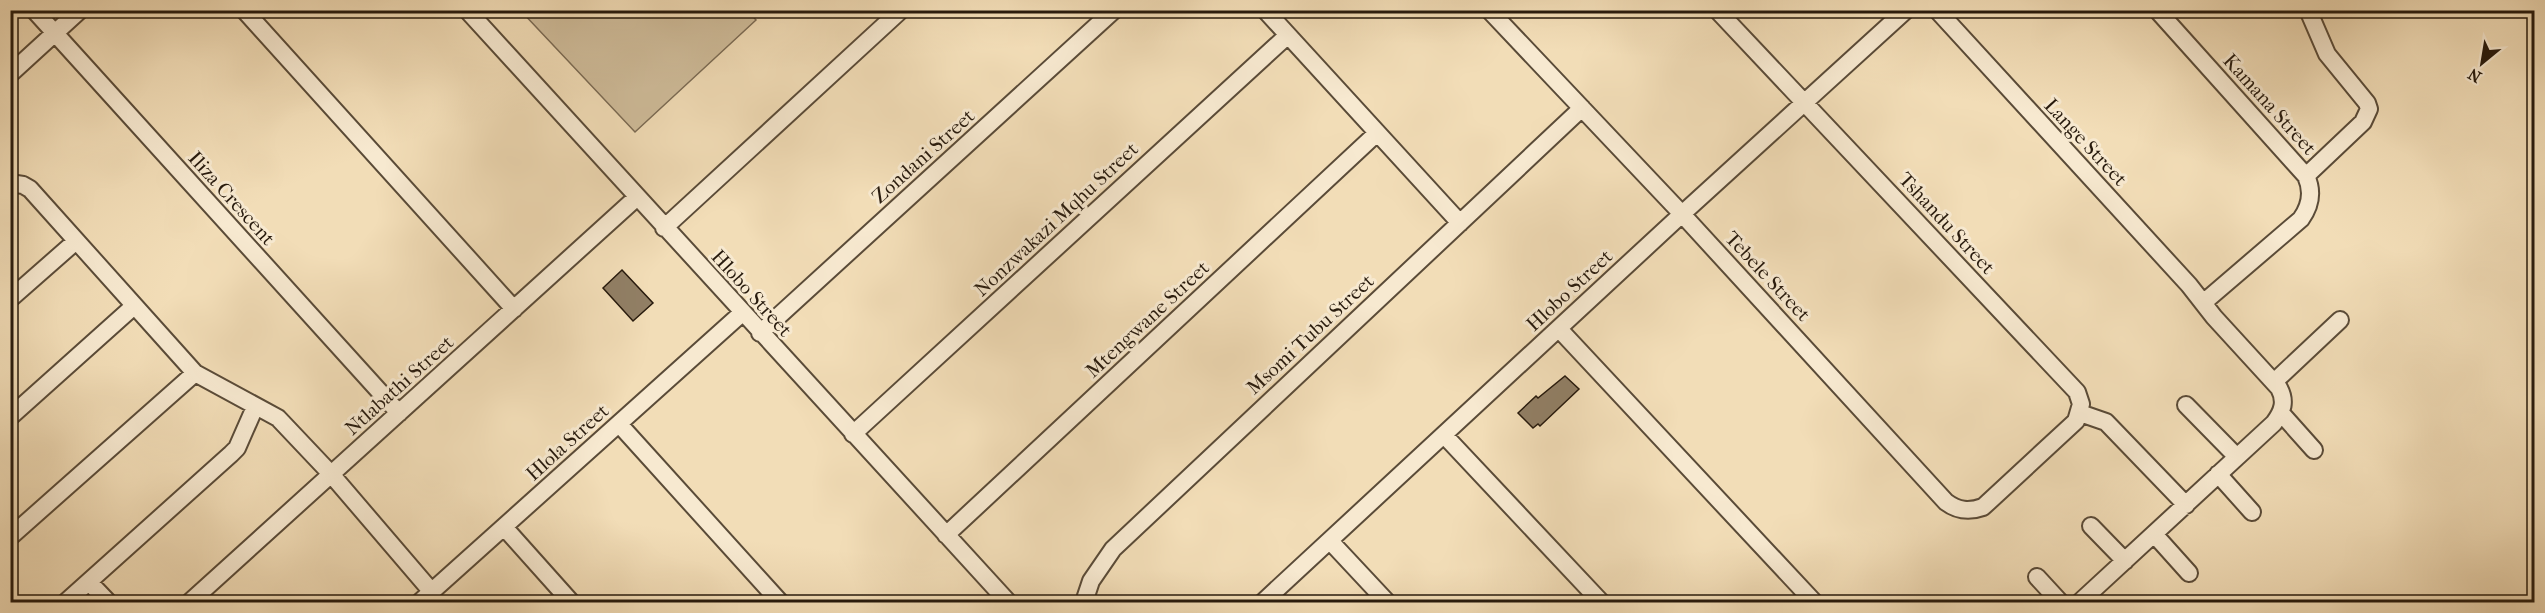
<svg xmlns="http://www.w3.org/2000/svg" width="2545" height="613" font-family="'IM FELL French Canon',serif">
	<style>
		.green { fill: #cfbc9a; stroke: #7b6b54; stroke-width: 1.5 }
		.building { fill: #917f65; stroke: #271a0d; stroke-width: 1.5 }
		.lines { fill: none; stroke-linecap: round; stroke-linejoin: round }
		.minor-casing { stroke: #5a4b38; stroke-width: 20 }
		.minor { stroke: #f7e9d0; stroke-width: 16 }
		.labels { text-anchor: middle; stroke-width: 6; stroke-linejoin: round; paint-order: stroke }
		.street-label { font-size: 20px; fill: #271a0d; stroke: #f7e9d0 }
	</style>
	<rect width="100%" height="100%" fill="#f2ddb7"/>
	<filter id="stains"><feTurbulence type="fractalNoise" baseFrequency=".00333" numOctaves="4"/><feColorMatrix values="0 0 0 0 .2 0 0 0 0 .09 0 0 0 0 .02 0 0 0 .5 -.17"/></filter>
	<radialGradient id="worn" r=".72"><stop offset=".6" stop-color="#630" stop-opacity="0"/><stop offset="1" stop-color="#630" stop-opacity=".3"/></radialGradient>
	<!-- green -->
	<path class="green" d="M747,10L756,20L635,132L521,11Z"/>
	<!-- building -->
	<path class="building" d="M622,270L653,303L633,321L603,288Z
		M1565,376L1579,389L1540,426L1538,424L1533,428L1518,413L1536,396L1538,398Z"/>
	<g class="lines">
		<defs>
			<path id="minor" d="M34,10L399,413
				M244,10L514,309
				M467,10L1008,602
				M1265,10L1460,223
				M1489,10L1682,214L1946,502C1958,511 1969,512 1983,507L2076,421L2081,404L2077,392L1717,10
				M1937,10L2189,285L2214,317L2279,388C2286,401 2283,411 2274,423L2080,602
				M2157,10L2306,176C2313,191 2311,205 2301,219L2203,303
				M10,74L80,10
				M2306,176L2363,122L2369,109L2367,103L2327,54L2308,10
				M10,183L23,185L30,189L195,373L278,418L331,474L432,592
				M664,228L901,10
				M10,299L76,241
				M1559,329L1814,602
				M760,333L1114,10
				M2274,382L2340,320
				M2186,405L2237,457
				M2080,413L2106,422L2186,505
				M2281,413L2314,450
				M10,417L134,306
				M619,424L780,602
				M853,434L1288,35
				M1444,435L1601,602
				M2218,474L2252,512
				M2091,526L2125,561
				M504,527L571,602
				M2154,534L2189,573
				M946,535L1377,133
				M10,537L195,373
				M1330,541L1387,602
				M2037,577L2060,602
				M89,582L108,602
				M66,602L231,454L237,448L255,407
				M190,602L636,198
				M420,602L742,313
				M1084,602L1091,581L1113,549L1582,108
				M1263,602L1682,214L1906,10"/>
		</defs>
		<!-- minor casing -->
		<use href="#minor" class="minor-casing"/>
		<!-- minor -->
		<use href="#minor" class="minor"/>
	</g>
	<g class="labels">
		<!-- street labels -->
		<g class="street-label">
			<text transform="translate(2270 104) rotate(48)" y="7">Kamana Street</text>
			<text transform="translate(2086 142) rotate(47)" y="7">Lange Street</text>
			<text transform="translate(923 156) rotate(-42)" y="7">Zondani Street</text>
			<text transform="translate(232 198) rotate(48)" y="7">Iliza Crescent</text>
			<text transform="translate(1056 219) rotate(-43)" y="7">Nonzwakazi Mqhu Street</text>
			<text transform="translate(1947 223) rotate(47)" y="7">Tshandu Street</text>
			<text transform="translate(1768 276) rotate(47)" y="7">Tebele Street</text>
			<text transform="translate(1569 290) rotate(-43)" y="7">Hlobo Street</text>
			<text transform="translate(752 293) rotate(48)" y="7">Hlobo Street</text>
			<text transform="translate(1147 319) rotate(-43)" y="7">Mtengwane Street</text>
			<text transform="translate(1310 334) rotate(-43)" y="7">Msomi Tubu Street</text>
			<text transform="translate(399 385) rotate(-42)" y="7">Ntlabathi Street</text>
			<text transform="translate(567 442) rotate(-42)" y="7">Hlola Street</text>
		</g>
	</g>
	<!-- margin -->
	<rect width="2545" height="613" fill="none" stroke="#f2ddb7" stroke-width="36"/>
	<rect x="12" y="12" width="2521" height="589" fill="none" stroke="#271a0d" stroke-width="3"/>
	<rect x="18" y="18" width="2509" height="577" fill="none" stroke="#271a0d" stroke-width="1.5"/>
	<!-- north arrow -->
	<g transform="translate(2482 63) rotate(210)" stroke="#f7e9d0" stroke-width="4.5" paint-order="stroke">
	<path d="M0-4.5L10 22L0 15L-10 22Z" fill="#271a0d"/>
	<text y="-9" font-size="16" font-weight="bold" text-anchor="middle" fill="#271a0d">N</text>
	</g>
	<rect width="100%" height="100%" filter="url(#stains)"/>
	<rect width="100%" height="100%" fill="url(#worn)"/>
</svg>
